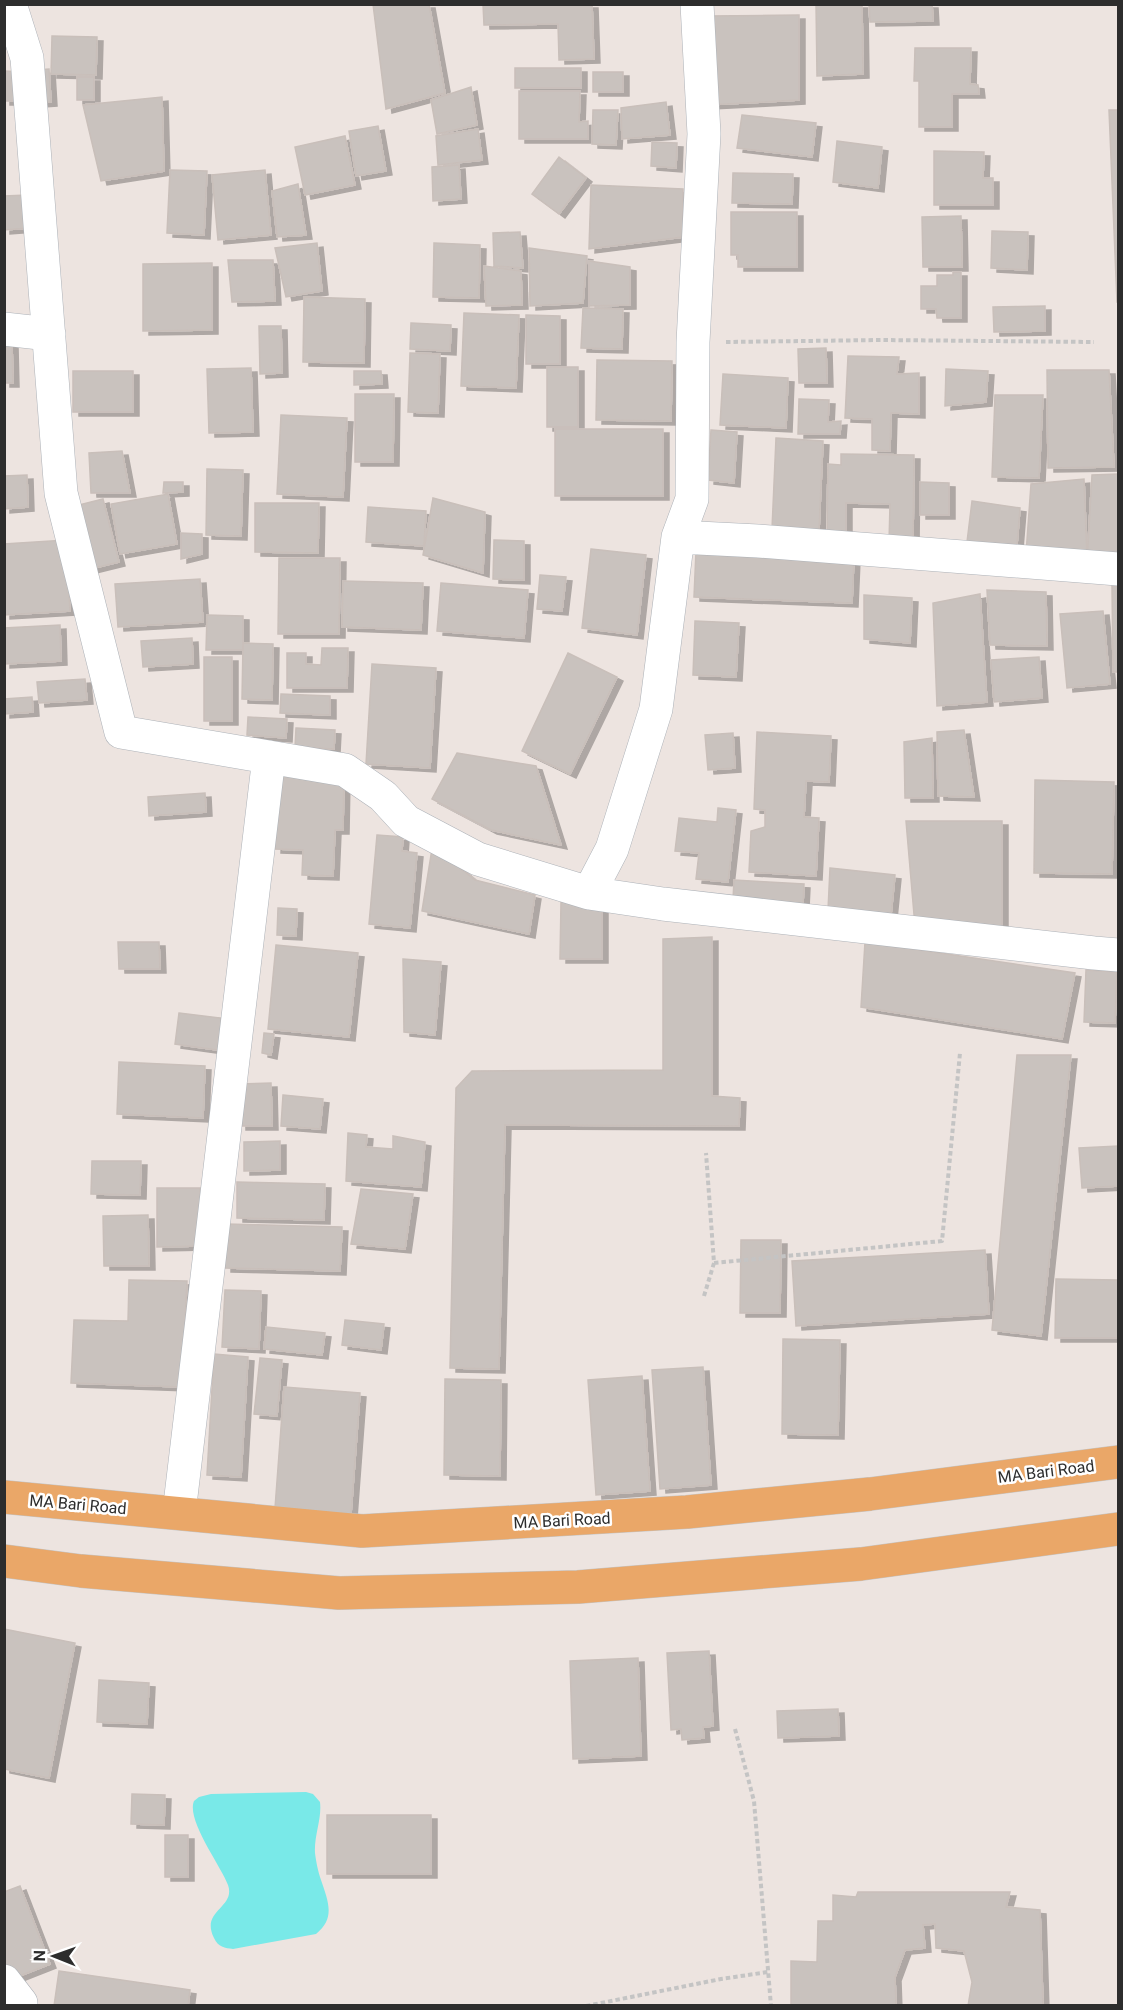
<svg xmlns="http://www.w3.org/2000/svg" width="1123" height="2010" font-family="Roboto,sans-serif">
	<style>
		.water { fill: #79e9e8 }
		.building { fill: #c9c2be; stroke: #c9bfba; stroke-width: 1.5; filter: url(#shadow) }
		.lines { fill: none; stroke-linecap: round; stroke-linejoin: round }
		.minor-casing { stroke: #adb2b8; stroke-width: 34 }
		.primary-casing { stroke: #c4c4c4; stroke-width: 34 }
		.path { stroke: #c4c4c4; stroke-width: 4; stroke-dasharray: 4.5 3; stroke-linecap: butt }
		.minor { stroke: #fff; stroke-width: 33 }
		.primary { stroke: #eaa768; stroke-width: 33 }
		.labels { text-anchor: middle; stroke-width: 5; stroke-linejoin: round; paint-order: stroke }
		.street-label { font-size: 16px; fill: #2d2d2d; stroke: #fff }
	</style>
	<defs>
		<filter id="shadow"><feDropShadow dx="6" dy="4" stdDeviation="0" flood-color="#0004"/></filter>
	</defs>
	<rect width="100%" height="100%" fill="#ede4e0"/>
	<!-- water -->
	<path class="water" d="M306,1792L313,1794L320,1802C322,1819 314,1835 315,1853C316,1861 318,1872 321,1880C328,1901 336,1918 316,1934L233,1949C225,1948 218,1947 214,1938C200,1910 236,1908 228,1885C221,1866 186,1820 194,1801L199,1797L211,1794Z"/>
	<!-- building -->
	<path class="building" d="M373,4H429L445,93L386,109Z
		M483,4H592L594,59L559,60L558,24L484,25Z
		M816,4H862L863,74L817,76Z
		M869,4H932L933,21L870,22Z
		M799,15V100L707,105V16Z
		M52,36L97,37L96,75L51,74Z
		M915,48H971L970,84L978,85L979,94H952V127H919V81H914Z
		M515,68H581V88H515Z
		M49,69L51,102L38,103L36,70Z
		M4,71L24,72V101H4Z
		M593,72H623V92H593Z
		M77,77H94V100H77Z
		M471,87L477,125L437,134L431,100Z
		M519,91H580L579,122L588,121V139H519Z
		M162,97L164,171L101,181L83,105Z
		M666,102L670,135L622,139L621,108Z
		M593,110H618L616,145L592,144Z
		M1109,110H1118V302H1117Z
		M742,115L816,123L812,157L737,148Z
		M378,126L386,171L356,176L349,131Z
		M478,129L482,160L438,165L436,136Z
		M345,136L355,185L305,195L295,147Z
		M837,141L882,147L878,188L833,182Z
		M652,142L677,143L676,168L651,166Z
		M934,151L984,152L983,178H993V205H934Z
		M559,157L586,178L559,214L532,194Z
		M459,165L461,199L433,201L432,167Z
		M170,170L207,171L204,235L167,233Z
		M265,170L271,235L218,240L212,175Z
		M733,173L793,174L792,204L732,203Z
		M298,184L306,235L277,237L272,191Z
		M591,185L683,189V237L589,249Z
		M27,195L29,228L4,230V196Z
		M731,212H797V267H738V255H731Z
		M961,216L962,267H923L922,217Z
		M992,231L1028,232L1027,270L991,268Z
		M520,232L523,268L494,266L493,233Z
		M317,243L322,291L286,297L275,248Z
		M434,243L480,245L479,298L433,297Z
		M529,248L587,256L583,303L530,306Z
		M228,260H273L275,301L232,302Z
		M589,261L630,267V305L589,306Z
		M212,263V330L143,331V264Z
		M484,266L521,271L522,305L486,306Z
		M953,272H961V318H937L936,309H921V286H937V275H953Z
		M304,297L365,299L364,363L303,362Z
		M1045,306V331L994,332L993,307Z
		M583,308L623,309L622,349L581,348Z
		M464,313L519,315L516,388L461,386Z
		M526,315L560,316V364H526Z
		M411,323L451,325L450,351L410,349Z
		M259,326H281L282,373L260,374Z
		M4,343H12L13,383H4Z
		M826,348L827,383H799L798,349Z
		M410,353L440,354L438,413L408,412Z
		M848,356L899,357L897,374L919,373V414L891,413L890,451L872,450V419L845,418Z
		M597,360L672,361L671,421L596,420Z
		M547,367H578V427H547Z
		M251,368L253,432L209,433L207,369Z
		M946,369L988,371L986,402L945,406Z
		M1047,370H1109L1114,467L1048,468Z
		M73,371H133V412H73Z
		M354,371H381L382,384L354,385Z
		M723,374L788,378L786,428L720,425Z
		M355,394H394L393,462H355Z
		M995,395H1043L1039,478L992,477Z
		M799,399L829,400L828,422L841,421L840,434H798Z
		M281,415L347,418L343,497L277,494Z
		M555,429H663V496H555Z
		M711,430L737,432L734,483L708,480Z
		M776,438L823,441L819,531L772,529Z
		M122,451L130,493H91L89,453Z
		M841,454L914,455L913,543H889L890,504L846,503V534H827L828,464L841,465Z
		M207,469L243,470L241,536L206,535Z
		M1118,474V565L1087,562L1092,475Z
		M27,475L28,507L4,509V476Z
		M1084,479L1087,557L1026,554L1031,484Z
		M164,482H183V492L163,493Z
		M920,482L949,483V515H920Z
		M168,494L177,544L120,554L111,504Z
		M433,498L485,512L483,573L423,555Z
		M103,499L119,562L90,569L75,506Z
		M972,501L1020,508L1017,545L967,542Z
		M255,503H319L318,553L255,552Z
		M368,507L426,511L424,546L366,542Z
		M181,533L202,534V554L181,559Z
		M66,540L70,611L4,615V544Z
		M494,540L524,541V580L493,579Z
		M591,549L646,555L637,635L582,628Z
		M696,551L854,557L852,603L694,597Z
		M279,558H340L339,634H278Z
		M540,575L566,577L562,611L537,609Z
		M200,579L203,622L118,627L115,584Z
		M343,581L423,583L421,630L342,627Z
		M441,583L528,590L524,638L437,631Z
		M1112,586H1118V672H1113Z
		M987,590L1046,592L1047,646L990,645Z
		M980,594L987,702L937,706L933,603Z
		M864,595L912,598L910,643L864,639Z
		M1103,611L1110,684L1067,688L1060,614Z
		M207,615L243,616V650H206Z
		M695,621L739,623L736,677L693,675Z
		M60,625L61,661L4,664V628Z
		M192,638L193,664L143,667L141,641Z
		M243,643L273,644L272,700L242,699Z
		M322,648H348L347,688H287V653H306V664L321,665Z
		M568,653L617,677L570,774L522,751Z
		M204,657H232V721H204Z
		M1039,657L1042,698L994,702L991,660Z
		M372,664L436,668L430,768L366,764Z
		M85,679L87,700L39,703L37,682Z
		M281,694L330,696V715L280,713Z
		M32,697L33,712L4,714V699Z
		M248,717L287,719L286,738L247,735Z
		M296,728L335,730L334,749L295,747Z
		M964,730L974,797L938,796L937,732Z
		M757,732L831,736L829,782L806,781L804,817L819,818L816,876L749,872L751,831L765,827V810L754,809Z
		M733,733L735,768L708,770L705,735Z
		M932,738L933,798H905L904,742Z
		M457,753L536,766L561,845L491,830L432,799Z
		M278,774L344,776L343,830H335L333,876L302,875L303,850L275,849Z
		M1035,780L1114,782L1112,874L1034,873Z
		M205,793L206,812L149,816L148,797Z
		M718,808L736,810L728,882L696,879L699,853L675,851L679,818L717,822Z
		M906,821H1002V936L915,926Z
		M377,835L403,837L402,851L417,853L410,928L369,924Z
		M432,849L448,858L475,880L535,895L529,934L422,911Z
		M830,868L895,875L891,915L828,910Z
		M734,880L804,884L803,904L733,900Z
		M561,902L602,903V959H560Z
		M278,908L297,909L296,936L277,935Z
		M712,937V1096L740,1098L739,1126L505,1125L499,1369L450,1368L456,1088L472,1071L663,1070V939Z
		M118,942H159L160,969H119Z
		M865,942L1075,973L1062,1039L861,1007Z
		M276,945L358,953L349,1037L268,1029Z
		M403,959L441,962L435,1035L404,1032Z
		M1086,970L1117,972L1115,1023L1084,1022Z
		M179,1013L228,1019L224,1051L175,1044Z
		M264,1033L274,1034L271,1055L262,1053Z
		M1017,1055H1071L1041,1336L992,1330Z
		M119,1062L205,1066L203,1118L117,1114Z
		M271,1083L272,1126H240L239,1084Z
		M283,1095L323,1099L320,1129L281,1126Z
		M348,1133L367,1135L366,1147L393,1149V1136L425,1142L421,1187L346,1181Z
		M280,1141V1170L244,1171V1142Z
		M1118,1146V1186L1082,1188L1079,1148Z
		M92,1161H141L140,1195L91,1194Z
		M237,1182L325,1184L324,1220L237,1218Z
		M157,1188H200L201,1246L157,1247Z
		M361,1189L413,1194L405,1249L351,1244Z
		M148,1215L149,1266H104L103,1216Z
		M226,1224L342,1227L340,1271L225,1268Z
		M741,1240H781L780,1313H740Z
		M985,1250L989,1314L796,1326L792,1261Z
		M1056,1279L1118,1280V1338H1055Z
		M129,1280L187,1281L182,1387L71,1383L74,1320L128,1321Z
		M225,1290L261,1291L259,1349L222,1347Z
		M345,1320L384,1324L381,1350L342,1345Z
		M266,1327L325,1333L322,1355L264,1349Z
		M783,1339L840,1340L838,1435L782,1434Z
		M214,1354L248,1357L241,1477L207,1475Z
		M260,1358L282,1360L277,1416L254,1414Z
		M703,1367L711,1485L660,1489L652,1370Z
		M642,1376L650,1491L596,1495L588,1380Z
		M445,1379L501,1380L500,1476L444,1475Z
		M284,1387L360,1393L351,1514L275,1508Z
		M4,1629L75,1643L49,1778L4,1769Z
		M709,1651L713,1726L703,1727L704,1738L682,1740L681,1729L671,1730L667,1653Z
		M638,1658L641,1756L573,1759L570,1661Z
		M99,1680L149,1683L147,1724L97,1722Z
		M838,1709L839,1736L778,1738L777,1711Z
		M132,1794L165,1795L164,1825L131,1824Z
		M327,1815H431V1874H327Z
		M165,1835H188V1877H165Z
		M20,1886L50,1964L12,1979L4,1960V1892Z
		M858,1892H1010L1006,1907L1040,1910L1043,2006H968L972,1982L964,1951L936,1948L935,1924L923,1925L925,1948L905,1950L895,1977L896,2006H791V1961L817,1962L818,1921H833V1895L856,1897Z
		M59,1971L190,1990L188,2006H54Z"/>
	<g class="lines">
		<defs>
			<path id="minor" d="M10,4L27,58L61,493L121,732L345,770L383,796L406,821L478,859L589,893L663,904L1094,953L1118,955
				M4,329L49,334
				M678,537L758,541L1118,569
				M589,893L612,849L656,709L678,537L692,499L693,342L704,134L697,4
				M179,1513L269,757
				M4,1981L21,2003V2006"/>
			<path id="primary" d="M4,1497L362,1531L687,1512L870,1494L1118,1462
				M4,1561L81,1571L339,1593L578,1587L861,1564L1118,1529"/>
		</defs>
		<!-- minor casing -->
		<use href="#minor" class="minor-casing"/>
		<!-- primary casing -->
		<use href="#primary" class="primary-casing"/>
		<!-- path -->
		<path class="path" d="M726,342L882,340L1094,342
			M714,1263L942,1241L960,1053
			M704,1296L714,1263L706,1153
			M735,1729L754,1801L771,2006
			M586,2006L721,1979L768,1972"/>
		<!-- minor -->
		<use href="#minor" class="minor"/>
		<!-- primary -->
		<use href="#primary" class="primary"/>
	</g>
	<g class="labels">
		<!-- street labels -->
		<g class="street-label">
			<text transform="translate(1046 1471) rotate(-7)" y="6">MA Bari Road</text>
			<text transform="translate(78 1504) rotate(5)" y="6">MA Bari Road</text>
			<text transform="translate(562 1520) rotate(-3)" y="6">MA Bari Road</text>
		</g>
	</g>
	<!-- border -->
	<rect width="1123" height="2010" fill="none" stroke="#2d2d2d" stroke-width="12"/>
	<!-- north arrow -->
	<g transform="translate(54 1956) rotate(271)" stroke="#ffffff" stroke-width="4.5" paint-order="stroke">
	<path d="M0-4.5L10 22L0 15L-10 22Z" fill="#2d2d2d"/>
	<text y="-9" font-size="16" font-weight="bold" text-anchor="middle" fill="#2d2d2d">N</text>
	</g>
</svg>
